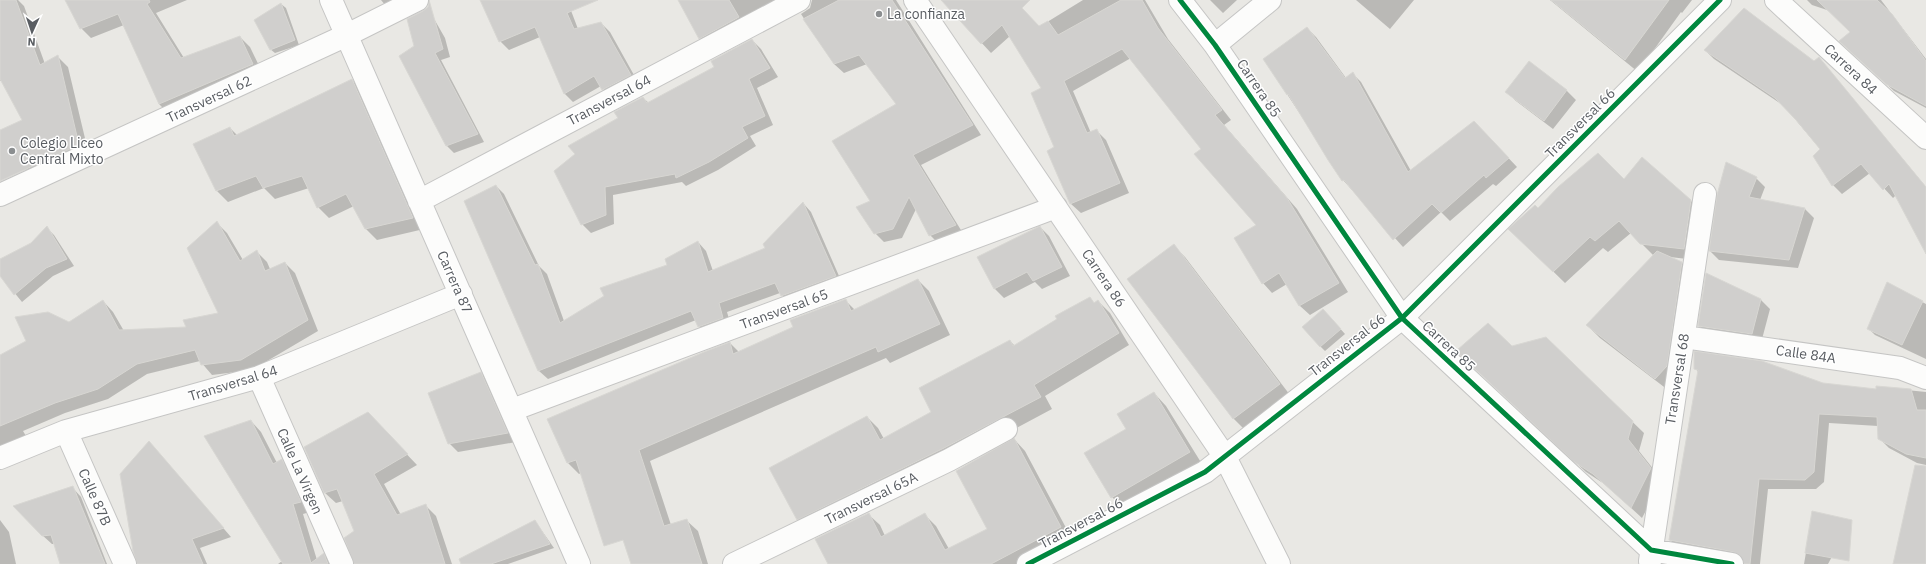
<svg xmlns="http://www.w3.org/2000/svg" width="1926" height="564" font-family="'IBM Plex Sans',sans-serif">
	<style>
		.shadow { fill: #0003 }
		.building { fill: #d0cfcd; stroke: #d8d7d3 }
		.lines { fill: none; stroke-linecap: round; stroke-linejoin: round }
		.street-casing { stroke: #c5c5c4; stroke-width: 24 }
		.street { stroke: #fcfcfb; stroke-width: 22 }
		.cycleway-casing { stroke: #fff; stroke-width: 8 }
		.cycleway { stroke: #00873e; stroke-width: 5 }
		.poi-dot { fill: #8b8e90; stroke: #fff; stroke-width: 1.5 }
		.labels { text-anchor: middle; stroke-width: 3; stroke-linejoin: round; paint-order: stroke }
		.poi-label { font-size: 14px; fill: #595d62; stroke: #fff; text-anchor: start }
		.street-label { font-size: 14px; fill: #595d62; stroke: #fff }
	</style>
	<rect width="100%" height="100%" fill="#e9e8e4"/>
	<!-- shadow -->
	<path class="shadow" d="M0,0H18L24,6L45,64L58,57L68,67L89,155L82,158L0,175V131L24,121L2,81H0Z
		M67,0H187L156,13L184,58L240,37L250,47L263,74L169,114L159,104L124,25L91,38L81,28Z
		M381,0H416L391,12Z
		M481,0H567L578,29L601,23L610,32L639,84L612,98L601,86L573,102L564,93L540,37L509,50L500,41Z
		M679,0H791L709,47L700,38Z
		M812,0H896L981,135L921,165L964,235L939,244L930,235L916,209L902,238L884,242L875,233L871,201L898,104L867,64L844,73L834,64L801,14L810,8Z
		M942,0H1014L1039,27L1083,0H1145L1168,39L1231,120L1224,125L1297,209L1348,292L1310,315L1300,306L1287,284L1272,293L1263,283L1257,225L1202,149L1131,58L1073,91L1091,133L1096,130L1106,140L1129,193L1081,213L1071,204L1048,151L1055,148L1043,89L1010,36L991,53Z
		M1210,0H1237L1223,13Z
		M1356,0H1414L1390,29Z
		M1550,0H1692L1682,13L1681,12L1638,72Z
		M1807,0H1881L1926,59V108L1894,91L1847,48L1851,32L1830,11L1812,5Z
		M281,4L286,8L299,45L275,53L270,49Z
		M433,17L445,38L450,57L441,60L484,142L454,153L447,146L415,46Z
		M1307,28L1316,37L1346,78L1353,74L1361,82L1411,171L1483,131L1517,167L1496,186L1493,184L1450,221L1441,212L1403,247L1343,180L1287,94Z
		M752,40L761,49L778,77L757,88L773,125L750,136L756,146L718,170L686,186L682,182L613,195L614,224L591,233L582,224L620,119L643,98L649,103L716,68Z
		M1705,50L1814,63L1819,58L1926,187V251L1896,195L1893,198L1870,173L1842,194L1833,185L1814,156L1821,150L1784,106L1714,59Z
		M1529,63L1567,91L1576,100L1553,129L1516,101L1507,92Z
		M352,80L363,91L424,229L377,240L366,229L354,206L329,218L318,207L309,188L275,199L264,188L228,202L217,191L195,144L230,128L238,136Z
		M1756,178L1765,187L1760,200L1805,209L1814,218L1798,268L1719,260L1710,251Z
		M1624,180L1691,201L1703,213L1696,260L1670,257L1682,263L1694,276L1668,390L1600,338L1587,325L1654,256L1631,233L1608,252L1603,248L1565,283L1522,241L1539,209Z
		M496,186L504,194L539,266L547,274L564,321L668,266L698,242L706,251L713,271L766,249L803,203L811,212L843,285L790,304L780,293L727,312L731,326L708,335L699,327L696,320L548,379L539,371L466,202Z
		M217,223L227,233L243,260L257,252L267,262L270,269L285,263L295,273L318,331L252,370L212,375L200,361L147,374L108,399L65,413L23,431L26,436L0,448V356L69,323L103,301L113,312L124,331L187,328L220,314Z
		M1040,227L1049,236L1070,276L1042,289L1035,282L1004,298L995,289L979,257Z
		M47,228L54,235L74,266L53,276L22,302L0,275V260L31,244Z
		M1174,246L1185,257L1290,395L1244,429L1233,418Z
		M918,280L929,291L950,335L890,363L886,358L650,461L671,525L686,520L698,531L708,564H632L622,533L581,473L579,474L568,463L730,343L739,352L794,328L845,300L855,310Z
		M1888,284L1926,304V359L1875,335L1869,329Z
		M1090,298L1095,304L1098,301L1110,313L1129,345L1045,396L1052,409L956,460L810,530L798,519L867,417L878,428L884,439L933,413L1010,341L1015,346Z
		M1761,300L1770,309L1761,343L1708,335L1699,326Z
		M1328,315L1345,334L1325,351L1320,346Z
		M1546,338L1644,433L1639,451L1662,480L1642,518L1606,485L1586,472L1468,362L1511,347Z
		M1695,368L1877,390V387L1926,392V465L1917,463L1889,448L1879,438L1878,426L1829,423L1824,482L1816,489H1768L1760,564H1745V561L1680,550L1670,540L1699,373Z
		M481,373L490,382L516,442L458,452L449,443Z
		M1154,393L1166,406L1202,464L1125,510L1112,497L1086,453L1127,429Z
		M251,421L261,432L277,463L282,461L292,471L310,512L303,514L317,560L324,555L333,564H278L282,561Z
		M378,424L417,465L384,484L401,515L425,505L436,516L452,564H355V531L343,501L336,503L325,493L305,448Z
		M1014,439L1025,451L1072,539L1024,564H829L868,514L880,525L885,536L925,515L936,526L949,549L988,529Z
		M149,442L231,537L200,548L207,564H148Z
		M72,487L81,497L107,564H61L55,544H52L42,535Z
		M1813,512L1848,527L1828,564H1804Z
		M0,520L9,532L16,564H0Z
		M535,521L554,548L508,564H462Z"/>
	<!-- building -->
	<path class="building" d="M0,0H16L40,65L58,55L79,145L0,181V130L22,120L0,79Z
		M65,0H149L150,2L147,4L181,58L240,36L253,64L159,104L118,14L80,29Z
		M429,0L443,49L435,53L478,134L446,146L399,56L414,46L407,19L423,11L428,7Z
		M480,0H598L567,13L574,29L601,22L631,75L602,90L594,76L564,94L535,27L499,42Z
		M678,0H729L739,17L699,39Z
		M839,0H892L973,125L913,155L956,225L929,236L909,197L893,229L874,234L856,207L870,201L832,141L896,104L859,55L834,64L803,19Z
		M941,0H1030L1022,8L1039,26L1048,21L1058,35L1121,0H1142L1158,28L1222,110L1215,115L1287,198L1339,283L1299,306L1279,273L1262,284L1234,238L1256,225L1194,154L1201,149L1122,49L1064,81L1087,133L1097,129L1120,183L1070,204L1047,151L1054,147L1031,93L1041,88L1002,25L981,44Z
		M1551,0H1669L1625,60Z
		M1817,0H1877L1892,14L1926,61V106L1886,84L1839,41L1850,32Z
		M281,3L295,40L270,50L254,20Z
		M1744,8L1814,61L1819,57L1926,187V254L1889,184L1883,190L1861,164L1832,186L1813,156L1820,149L1797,121L1775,98L1704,50Z
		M1307,27L1345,78L1353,72L1408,172L1474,121L1509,158L1486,178L1484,175L1441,213L1432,204L1393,240L1344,180L1342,181L1328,160L1288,94L1287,95L1263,59Z
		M752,39L770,68L749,79L765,116L742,127L748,138L709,162L676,178L675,174L605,187L606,215L581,225L554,171L575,154L568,146L618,118L614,112L643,97L647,103L714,67L711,61Z
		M1529,61L1567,90L1544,121L1505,92Z
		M352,79L413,218L365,229L346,194L317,208L302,176L263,188L256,176L216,191L193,144L230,127L234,136Z
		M1598,153L1624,179L1642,157L1691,200L1684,249L1640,244L1619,221L1595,241L1590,237L1553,272L1508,229L1535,205L1538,208L1558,187Z
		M1726,162L1757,177L1749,197L1805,208L1789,260L1709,251L1717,195Z
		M496,185L535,265L538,264L560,323L604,296L600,288L667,265L665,259L698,241L708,272L765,248L763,244L803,202L836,276L781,296L775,283L719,303L723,318L698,327L691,311L538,371L464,201Z
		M217,221L240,261L257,250L265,271L285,262L308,320L241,360L201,365L195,350L137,364L98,389L55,403L0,426V355L26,341L15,317L48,312L69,322L103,300L119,330L186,327L183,320L218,313L187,248Z
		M47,226L67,259L46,268L14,295L0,276V259L31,243Z
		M1040,226L1062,267L1033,281L1027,272L994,289L977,257Z
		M1174,244L1280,384L1233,419L1127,279Z
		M1657,251L1682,262L1667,366L1655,379L1586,325Z
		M1706,273L1761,299L1752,334L1698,326Z
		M918,279L940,324L878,352L876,347L639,450L664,526L687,519L702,564H631L623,540L604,546L576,460L567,463L547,419L704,352L730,342L733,354L793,327L790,320L846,299L851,311Z
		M1887,282L1923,301L1902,345L1867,329Z
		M1090,297L1094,303L1098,300L1119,333L1034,385L1041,397L944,448L797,520L769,468L867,416L880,440L931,412L919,388L1010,340L1013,346L1057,319L1055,316Z
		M1323,309L1341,329L1320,347L1302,327Z
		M1488,323L1512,346L1546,337L1633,421L1628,439L1651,468L1631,508L1593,474L1573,461L1456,351Z
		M1694,351L1762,361L1823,383L1876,389V386L1911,389L1917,410H1926V458L1906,454L1878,439L1877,417L1819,414L1814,472L1805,480L1759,479L1750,564H1744L1740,555L1734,552L1669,540L1698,370L1694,369Z
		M481,372L508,433L448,444L428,393Z
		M1154,392L1190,452L1111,498L1084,453L1126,429L1117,414Z
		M368,412L408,454L374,474L397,515L426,504L445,564H354L344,538L354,531L337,489L324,493L304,447Z
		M251,420L273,464L282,459L301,502L293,504L311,563L324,553L328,564H283L204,436Z
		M1014,438L1061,527L991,564H828L815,539L869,513L881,537L925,513L945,550L987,529L956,471Z
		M149,441L224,528L192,539L203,564H137L133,551L120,474Z
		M1915,465L1926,466V564H1893Z
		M73,486L105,564H60L51,535L42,536L13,506Z
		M1812,511L1852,520L1849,561L1805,553Z
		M535,520L550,544L491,564H461L459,559Z"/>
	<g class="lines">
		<defs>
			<path id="street" d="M331,0L579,564
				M915,0L1225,457L1279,564
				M1180,0L1215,45L1402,318L1651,550L1732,564
				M1776,0L1926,138
				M1215,45L1270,0
				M0,195L347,35L417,0
				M419,201L799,0
				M1684,337L1900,368L1926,378
				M259,377L342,564
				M512,410L1056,207
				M66,431L125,564
				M0,458L66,431L259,377L461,294
				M1650,561L1705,194
				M734,564L949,460L1006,429
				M1028,564L1205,472L1402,318L1720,0"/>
		</defs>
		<!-- street casing -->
		<use href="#street" class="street-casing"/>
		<!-- street -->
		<use href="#street" class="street"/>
		<defs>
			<path id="cycleway" d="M1180,0L1215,45L1402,318L1651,550L1732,564
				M1028,564L1205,472L1402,318L1720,0"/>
		</defs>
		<!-- cycleway casing -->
		<use href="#cycleway" class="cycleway-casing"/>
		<!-- cycleway -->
		<use href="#cycleway" class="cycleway"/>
	</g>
	<!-- markers -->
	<g class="poi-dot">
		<circle cx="879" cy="14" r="4"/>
		<circle cx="12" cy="151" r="4"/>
	</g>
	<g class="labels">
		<!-- poi labels -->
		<g class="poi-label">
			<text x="887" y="19">La confianza</text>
			<text x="20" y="148">Colegio Liceo<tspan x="20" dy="16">Central Mixto</tspan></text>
		</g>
		<!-- street labels -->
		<g class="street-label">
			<text transform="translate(1851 69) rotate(43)" y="5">Carrera 84</text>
			<text transform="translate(1259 88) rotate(56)" y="5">Carrera 85</text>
			<text transform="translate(209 99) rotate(-25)" y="5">Transversal 62</text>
			<text transform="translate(609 100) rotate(-28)" y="5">Transversal 64</text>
			<text transform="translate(1580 123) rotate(-45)" y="5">Transversal 66</text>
			<text transform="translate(1104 278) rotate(56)" y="5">Carrera 86</text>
			<text transform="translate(455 282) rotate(66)" y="5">Carrera 87</text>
			<text transform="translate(784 309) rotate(-20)" y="5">Transversal 65</text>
			<text transform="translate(1347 345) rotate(-38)" y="5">Transversal 66</text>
			<text transform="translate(1449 346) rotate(43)" y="5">Carrera 85</text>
			<text transform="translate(1806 354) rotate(8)" y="5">Calle 84A</text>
			<text transform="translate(1677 379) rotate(-81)" y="5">Transversal 68</text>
			<text transform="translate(233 383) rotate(-17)" y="5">Transversal 64</text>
			<text transform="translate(300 471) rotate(66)" y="5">Calle La Virgen</text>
			<text transform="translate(95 497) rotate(66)" y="5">Calle 87B</text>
			<text transform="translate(871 498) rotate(-26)" y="5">Transversal 65A</text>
			<text transform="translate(1081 523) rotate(-28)" y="5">Transversal 66</text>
		</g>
	</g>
	<!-- north arrow -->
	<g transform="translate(32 32) rotate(183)" stroke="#ffffff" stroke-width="3" paint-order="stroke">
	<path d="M0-3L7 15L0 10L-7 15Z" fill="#595d62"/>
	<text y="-6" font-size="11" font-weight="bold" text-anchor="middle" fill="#595d62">N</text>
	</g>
</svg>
